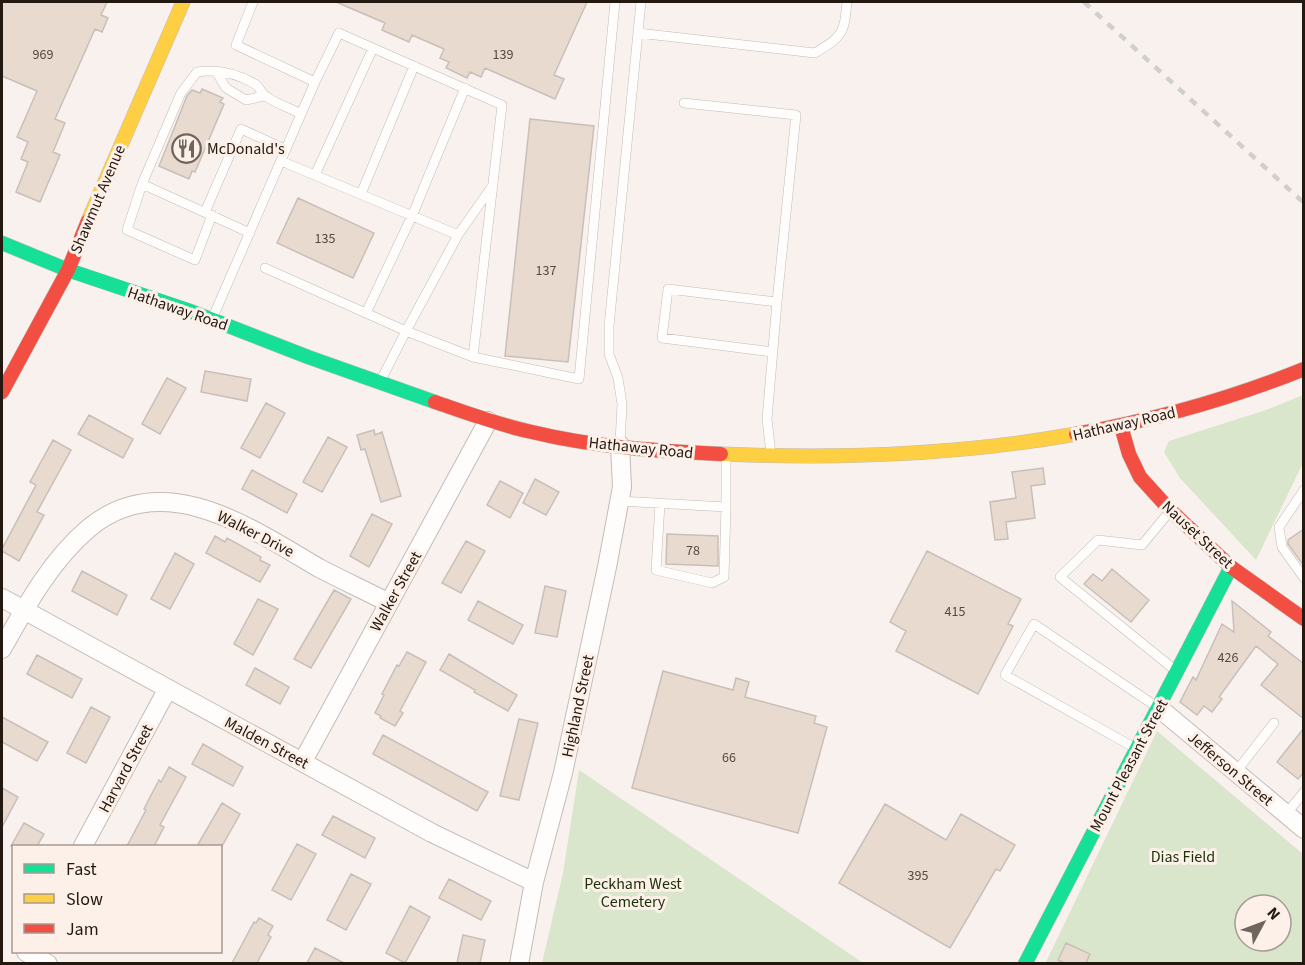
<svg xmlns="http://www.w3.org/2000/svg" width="1305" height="965" font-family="'Source Sans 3',sans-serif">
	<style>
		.green { fill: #d9e6cc; fill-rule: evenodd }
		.building { fill: #e9dad0; stroke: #c8bfb9; stroke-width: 1.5 }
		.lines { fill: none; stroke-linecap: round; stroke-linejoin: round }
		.lane-casing { stroke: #c4bbb6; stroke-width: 10 }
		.street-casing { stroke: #c4bbb6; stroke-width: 20 }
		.fast-casing { stroke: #c4bbb6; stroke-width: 15 }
		.slow-casing { stroke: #c4bbb6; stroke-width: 15 }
		.jam-casing { stroke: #c4bbb6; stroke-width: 15 }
		.lane { stroke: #fefdfc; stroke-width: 9 }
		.street { stroke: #fefdfc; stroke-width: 18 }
		.fast { stroke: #16e098; stroke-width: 14 }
		.slow { stroke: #ffcf43; stroke-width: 14 }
		.jam { stroke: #f24e42; stroke-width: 14 }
		.rail { stroke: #d1cfce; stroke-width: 4.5; stroke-dasharray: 8 8; stroke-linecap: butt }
		.labels { text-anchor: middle; stroke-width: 6; stroke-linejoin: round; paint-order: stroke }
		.number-label { font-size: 14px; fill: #554941 }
		.poi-label { font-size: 16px; fill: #241911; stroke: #fdf0e8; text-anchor: start }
		.street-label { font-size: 16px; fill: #241911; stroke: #fdf0e8 }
		.park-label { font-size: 16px; fill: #193209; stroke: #fdf0e8 }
	</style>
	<rect width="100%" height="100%" fill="#f8f1ed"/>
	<!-- green -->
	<path class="green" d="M1303,395V463L1256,560L1180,478L1164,452L1169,441L1266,410Z
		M1157,731L1303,854V963L1045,964ZM1245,905H1281V941H1245Z
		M579,770L863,963H542L563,873Z"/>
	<!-- building -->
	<path class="building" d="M2,2H107L101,15L108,18L102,32L95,29L55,119L65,123L53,152L60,155L40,202L16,192L28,162L21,159L28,142L17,137L37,91L2,76Z
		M336,2H587L554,75L564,79L555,99L485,68L481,77L470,72L467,78L446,68L449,62L440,58L444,49L412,35L409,42L382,30L385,23Z
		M202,89L223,98L220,102L224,104L195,172L192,171L189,179L159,166L187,96L192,90L200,93Z
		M530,119L594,126L568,362L505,356Z
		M298,198L374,233L353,278L277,243Z
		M205,371L251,379L247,401L201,392Z
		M167,378L186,388L160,434L142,424Z
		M266,403L285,413L260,458L241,448Z
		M89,415L133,439L123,458L78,434Z
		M374,430L375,435L382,432L401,496L381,502L365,449L361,450L357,435Z
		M328,437L347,447L322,492L303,482Z
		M53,440L71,450L37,512L44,515L19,561L2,551V549L36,485L30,482Z
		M1043,468L1045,484L1031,486L1035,518L1006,522L1008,539L995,540L990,502L1016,498L1012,472Z
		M252,470L297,494L287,513L242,489Z
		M535,479L559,492L546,515L523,503Z
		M500,481L523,493L510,518L487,505Z
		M372,514L392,524L369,567L350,556Z
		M1304,529V566L1288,544V540Z
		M667,534L718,536V566L666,564Z
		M215,536L225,542L227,538L261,557L260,560L270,565L260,582L206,553Z
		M466,541L485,551L461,593L442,583Z
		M927,551L1021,599L1008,624L1013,626L978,694L896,651L906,631L890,622Z
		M175,553L194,564L170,609L151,599Z
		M1112,569L1149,600L1131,622L1084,584L1093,574L1102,581Z
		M82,571L127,595L117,615L72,591Z
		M545,586L566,591L557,637L535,633Z
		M334,590L351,599L311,668L294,659Z
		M258,599L278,609L253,655L234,644Z
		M478,601L523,625L513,644L468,620Z
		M1232,601L1271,632L1268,636L1304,664V719L1261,685L1278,664L1256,646L1219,697L1222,699L1212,712L1204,706L1197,715L1180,702L1193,677L1196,680L1222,624L1234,632Z
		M407,652L426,662L400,711L403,713L395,726L380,718L381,716L375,713L384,695L382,694L397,665L399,666Z
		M449,654L517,695L508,711L474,692L475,690L440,670Z
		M37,655L82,679L72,698L27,674Z
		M255,668L289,687L280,704L246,685Z
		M663,671L733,690L736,678L749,682L745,697L816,716L814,723L827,727L798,833L632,788Z
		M91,707L110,717L86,763L67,753Z
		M2,717L48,742L37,761L2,742Z
		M519,719L538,723L519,800L500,796Z
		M1304,728V772L1298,779L1277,762Z
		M383,735L488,792L477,811L373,754Z
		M203,744L243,767L233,786L192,764Z
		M169,767L186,777L160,825L164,827L154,846H127L146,810L144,809L159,780L161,782Z
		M2,788L18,797L2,827Z
		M222,803L240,814L222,846H197Z
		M885,804L946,840L961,814L1015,845L1000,871L996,869L950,948L839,883Z
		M333,816L375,838L365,858L322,835Z
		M24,823L44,834L37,846H11Z
		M297,844L316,854L291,900L272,890Z
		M351,874L371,884L346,930L327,920Z
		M449,879L491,901L481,920L439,898Z
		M410,906L430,917L405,963L386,953Z
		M259,918L273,926L268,935L271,937L257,963H232L254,922L256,923Z
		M463,935L485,940L480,963H457Z
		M1066,943L1090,954L1086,963H1065L1058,960Z
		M315,948L344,963H307Z"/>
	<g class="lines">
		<defs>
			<path id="lane" d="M638,33L815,53C843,36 844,34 847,2
				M217,73L226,88L246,100L264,96
				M315,82L339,33L502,105L473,357L406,331L380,382
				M684,103L796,115L777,302
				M281,161L458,235
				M315,175L373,48
				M142,184L181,93L197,72C217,69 236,73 255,84C260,87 261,94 267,97C277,104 290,108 301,114
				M361,194L414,66
				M205,212L241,129L285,149
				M212,215L195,260L127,230L142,184L250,233
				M265,268L406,331L458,235L491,188
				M366,313L412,216L465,88
				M213,317L315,82L236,45L253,2
				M473,357L579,379L615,2
				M620,443L622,404L618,378L609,354V326L641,2
				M771,454L767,419L777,302L668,289L662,338L773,352
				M1304,490L1279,527L1282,547L1304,578
				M619,501L726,507V455
				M660,504L656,570L712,583L724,577L726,507
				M1170,511L1142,545L1098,540L1060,577L1175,670
				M1135,748L1005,675L1034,624L1157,707
				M1236,772L1274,723
				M1286,814L1304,792"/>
			<path id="street" d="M2,598L432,833L534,882
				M2,649C26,606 51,560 89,528C164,466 252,529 319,568C342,580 366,591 389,603
				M1159,708L1304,829
				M303,761L488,421
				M83,846L167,690
				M26,952L48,964
				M519,964L534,882L563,773L607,567L622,487L620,445"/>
			<path id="fast" d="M2,243L68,270L190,311L308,357L435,402
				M1025,964L1231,567"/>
			<path id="slow" d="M88,221L183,2
				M721,454C839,459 959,455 1076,434"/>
			<path id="jam" d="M2,392L68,270L88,221
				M435,402C467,413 499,425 532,432C593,447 658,451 721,454
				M1121,426L1129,454L1140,477L1170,510L1231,567L1304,619
				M1076,434C1154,420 1230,399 1304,369"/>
		</defs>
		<!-- lane casing -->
		<use href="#lane" class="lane-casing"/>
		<!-- street casing -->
		<use href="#street" class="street-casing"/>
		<!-- fast casing -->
		<use href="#fast" class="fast-casing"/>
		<!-- slow casing -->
		<use href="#slow" class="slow-casing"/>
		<!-- jam casing -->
		<use href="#jam" class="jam-casing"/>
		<!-- lane -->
		<use href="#lane" class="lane"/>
		<!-- street -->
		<use href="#street" class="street"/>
		<!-- fast -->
		<use href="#fast" class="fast"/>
		<!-- slow -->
		<use href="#slow" class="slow"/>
		<!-- jam -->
		<use href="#jam" class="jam"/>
		<!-- rail -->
		<path class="rail" d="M1084,2L1304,203"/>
	</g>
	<!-- icons -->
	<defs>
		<symbol id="restaurant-ring" viewBox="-11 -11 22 22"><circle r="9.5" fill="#fdf0e8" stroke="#6e655e" stroke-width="1.5"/><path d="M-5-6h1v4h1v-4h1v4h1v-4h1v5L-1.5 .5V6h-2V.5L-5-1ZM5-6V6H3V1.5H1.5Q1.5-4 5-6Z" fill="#6e655e"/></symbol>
	</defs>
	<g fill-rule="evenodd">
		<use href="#restaurant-ring" x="170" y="132" width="33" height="33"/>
	</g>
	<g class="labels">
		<!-- number labels -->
		<g class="number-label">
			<text x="43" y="59">969</text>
			<text x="503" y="59">139</text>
			<text x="325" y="243">135</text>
			<text x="546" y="275">137</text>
			<text x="693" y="555">78</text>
			<text x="955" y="616">415</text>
			<text x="1228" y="662">426</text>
			<text x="729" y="762">66</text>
			<text x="918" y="880">395</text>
		</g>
		<!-- poi labels -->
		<g class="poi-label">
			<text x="207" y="154">McDonald's</text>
		</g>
		<!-- street labels -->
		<g class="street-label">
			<text transform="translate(97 199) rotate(-67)" y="6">Shawmut Avenue</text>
			<text transform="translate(178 308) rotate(19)" y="6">Hathaway Road</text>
			<text transform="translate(1124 423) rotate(-13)" y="6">Hathaway Road</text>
			<text transform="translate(641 447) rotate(6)" y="6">Hathaway Road</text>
			<text transform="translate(256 533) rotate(27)" y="6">Walker Drive</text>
			<text transform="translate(1198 534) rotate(43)" y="6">Nauset Street</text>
			<text transform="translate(395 591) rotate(-61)" y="6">Walker Street</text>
			<text transform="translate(577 706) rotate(-78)" y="6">Highland Street</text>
			<text transform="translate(267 742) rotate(28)" y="6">Malden Street</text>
			<text transform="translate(1128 765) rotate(-62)" y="6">Mount Pleasant Street</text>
			<text transform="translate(125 768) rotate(-62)" y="6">Harvard Street</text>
			<text transform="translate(1231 768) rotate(40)" y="6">Jefferson Street</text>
		</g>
		<!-- park labels -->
		<g class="park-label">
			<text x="1183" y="862">Dias Field</text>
			<text x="633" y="889">Peckham West<tspan x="633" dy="18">Cemetery</tspan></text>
		</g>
	</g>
	<!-- border -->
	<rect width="1305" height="965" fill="none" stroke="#241911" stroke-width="6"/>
	<!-- legend -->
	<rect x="12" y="845" width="210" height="108" fill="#fdf0e8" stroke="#a69a92" stroke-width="1.5"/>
	<rect x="24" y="864" width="30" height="9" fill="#16e098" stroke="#a69a92" stroke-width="1.5"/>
	<text x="66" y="875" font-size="18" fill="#241911">Fast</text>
	<rect x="24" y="894" width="30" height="9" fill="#ffcf43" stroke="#a69a92" stroke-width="1.5"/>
	<text x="66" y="905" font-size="18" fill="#241911">Slow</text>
	<rect x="24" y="924" width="30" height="9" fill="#f24e42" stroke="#a69a92" stroke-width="1.5"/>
	<text x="66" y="935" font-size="18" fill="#241911">Jam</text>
	<!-- north arrow -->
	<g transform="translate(1263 923) rotate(49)"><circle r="28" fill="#fdf0e8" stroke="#a69a92" stroke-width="1.5"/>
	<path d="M0-4.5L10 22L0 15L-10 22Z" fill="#6e655e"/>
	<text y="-9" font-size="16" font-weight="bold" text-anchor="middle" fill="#241911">N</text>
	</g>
</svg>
